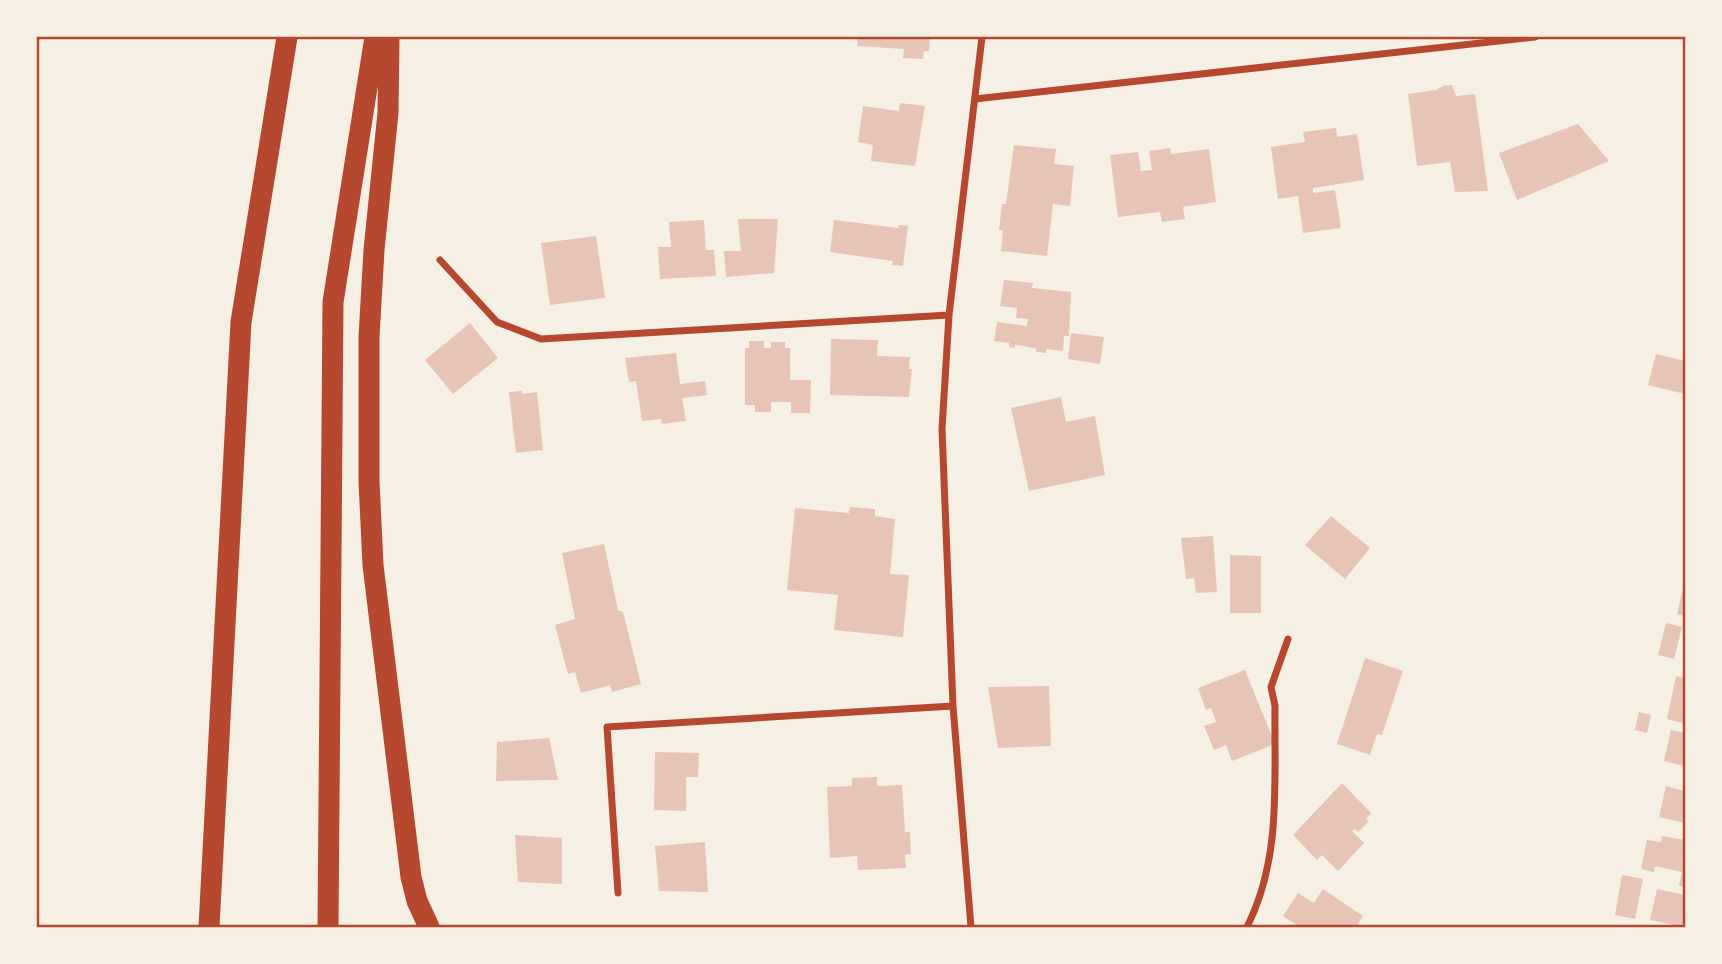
<svg xmlns="http://www.w3.org/2000/svg" width="1722" height="964" font-family="'Noto Sans',sans-serif">
	<style>
		.building { fill: #e6c5b7 }
		.lines { fill: none; stroke-linecap: round; stroke-linejoin: round }
		.minor { stroke: #b5482f; stroke-width: 7 }
		.motorway { stroke: #b5482f; stroke-width: 21 }
		.neatline { fill: none; stroke: #b5482f; stroke-width: 2.5 }
	</style>
	<rect width="100%" height="100%" fill="#f6efe4"/>
	<!-- building -->
	<path class="building" d="M858,37H930L929,51H924L923,59L903,58L904,49L857,46Z
		M1452,85L1456,96L1475,94L1488,191L1455,192L1450,162L1417,166L1408,94L1436,90L1443,86Z
		M900,103L925,106L915,166L871,161L873,145L858,142L863,106L899,111Z
		M1578,124L1609,161L1517,200L1499,153Z
		M1336,128L1337,137L1357,134L1364,180L1313,188V193L1335,190L1341,228L1303,233L1298,196L1278,199L1271,147L1305,142L1303,132Z
		M1014,145L1056,149L1054,164L1074,166L1070,206L1053,204L1047,256L1001,251L1003,230H999L1002,204H1006Z
		M1170,148L1171,154L1209,149L1216,202L1183,207L1185,219L1162,222L1160,212L1118,217L1110,155L1138,152L1141,171L1152,170L1149,151Z
		M738,219H778L774,273L726,277L724,251H741Z
		M704,220L706,250H714L716,276L660,279L658,247H671L669,222Z
		M834,220L898,228L899,225L908,226L903,266L892,265L893,261L830,252Z
		M596,236L605,298L550,305L541,243Z
		M1004,280L1033,283L1032,288L1071,292L1069,336H1064L1063,351L1046,349V353L1036,352L1037,349L1024,346L1015,345V348L1009,347V343L994,341L997,322L1027,326L1028,319L1016,318L1017,308L1000,306Z
		M470,323L498,358L453,394L425,360Z
		M1071,333L1104,337L1100,364L1068,359Z
		M831,339L878,340L877,356L910,357L909,369H912L909,397L830,395Z
		M749,341H764V348H771V342H785V348H790V380H811L810,413H791V402H771V412H755V405H745V348H749Z
		M676,353L680,384L705,381L707,395L682,398L686,421L662,424L661,419L642,421L636,381L629,382L625,358Z
		M1656,354L1685,361V394L1648,385Z
		M522,391V394L537,392L543,450L516,453L509,392Z
		M1061,397L1066,422L1095,416L1105,475L1029,491L1011,408Z
		M850,507L875,509V516L895,519L890,574L909,575L903,637L834,630L838,595L787,590L795,508L849,513Z
		M1331,516L1370,548L1345,579L1305,545Z
		M1213,536L1217,592L1196,593L1194,578L1186,579L1181,538Z
		M604,544L618,610L623,612L641,684L612,692L610,685L581,693L575,672L568,674L555,625L575,619L562,553Z
		M1230,555L1261,556V613H1230Z
		M1684,584H1685V616L1677,614Z
		M1666,623L1682,627L1674,659L1658,655Z
		M1365,658L1403,671L1382,735L1377,734L1370,755L1337,744Z
		M1245,670L1275,744L1232,761L1226,745L1214,750L1204,726L1216,722L1211,708L1206,710L1198,688Z
		M1676,676L1685,678V724L1667,719Z
		M1049,686L1051,746L998,748L988,687Z
		M1639,712L1651,715L1647,733L1635,730Z
		M1671,730L1685,733V766L1664,761Z
		M549,738L558,780L496,781L497,742Z
		M655,752L699,753L698,777H686V811L654,810Z
		M877,777V786L902,785L905,832H910L911,854L905,855L906,868L858,870L857,856L830,858L827,787L852,786V778Z
		M1342,783L1371,813L1366,819L1369,821L1358,832L1355,829L1352,831L1364,843L1338,871L1322,855L1317,860L1293,835Z
		M1666,786L1685,791V823L1659,817Z
		M515,835L562,838V884L518,882Z
		M1662,836L1685,840V887L1679,886L1682,872L1655,866L1654,872L1641,869L1647,840L1661,842Z
		M705,842L708,892L659,891L655,846Z
		M1622,875L1643,879L1635,919L1615,915Z
		M1323,889L1363,916L1356,927H1300L1283,916L1298,893L1314,903Z
		M1657,889L1685,895V927L1650,920Z"/>
	<g class="lines">
		<!-- minor -->
		<path class="minor" d="M975,99L1535,37
			M440,260L497,322L541,339L949,315
			M618,893L607,727L953,706
			M971,927L953,706L942,429L949,315L982,37
			M1247,927C1282,858 1274,781 1275,706L1271,687L1288,639"/>
		<!-- motorway -->
		<path class="motorway" d="M389,37L388,113L374,250L369,337V481L373,565L411,877L417,901L429,927
			M209,927L241,322L287,37
			M328,927L333,302L375,37"/>
	</g>
	<!-- border -->
	<rect width="1722" height="964" fill="none" stroke="#f6efe4" stroke-width="77"/>
	<rect x="38" y="38" width="1646" height="888" class="neatline"/>
</svg>
